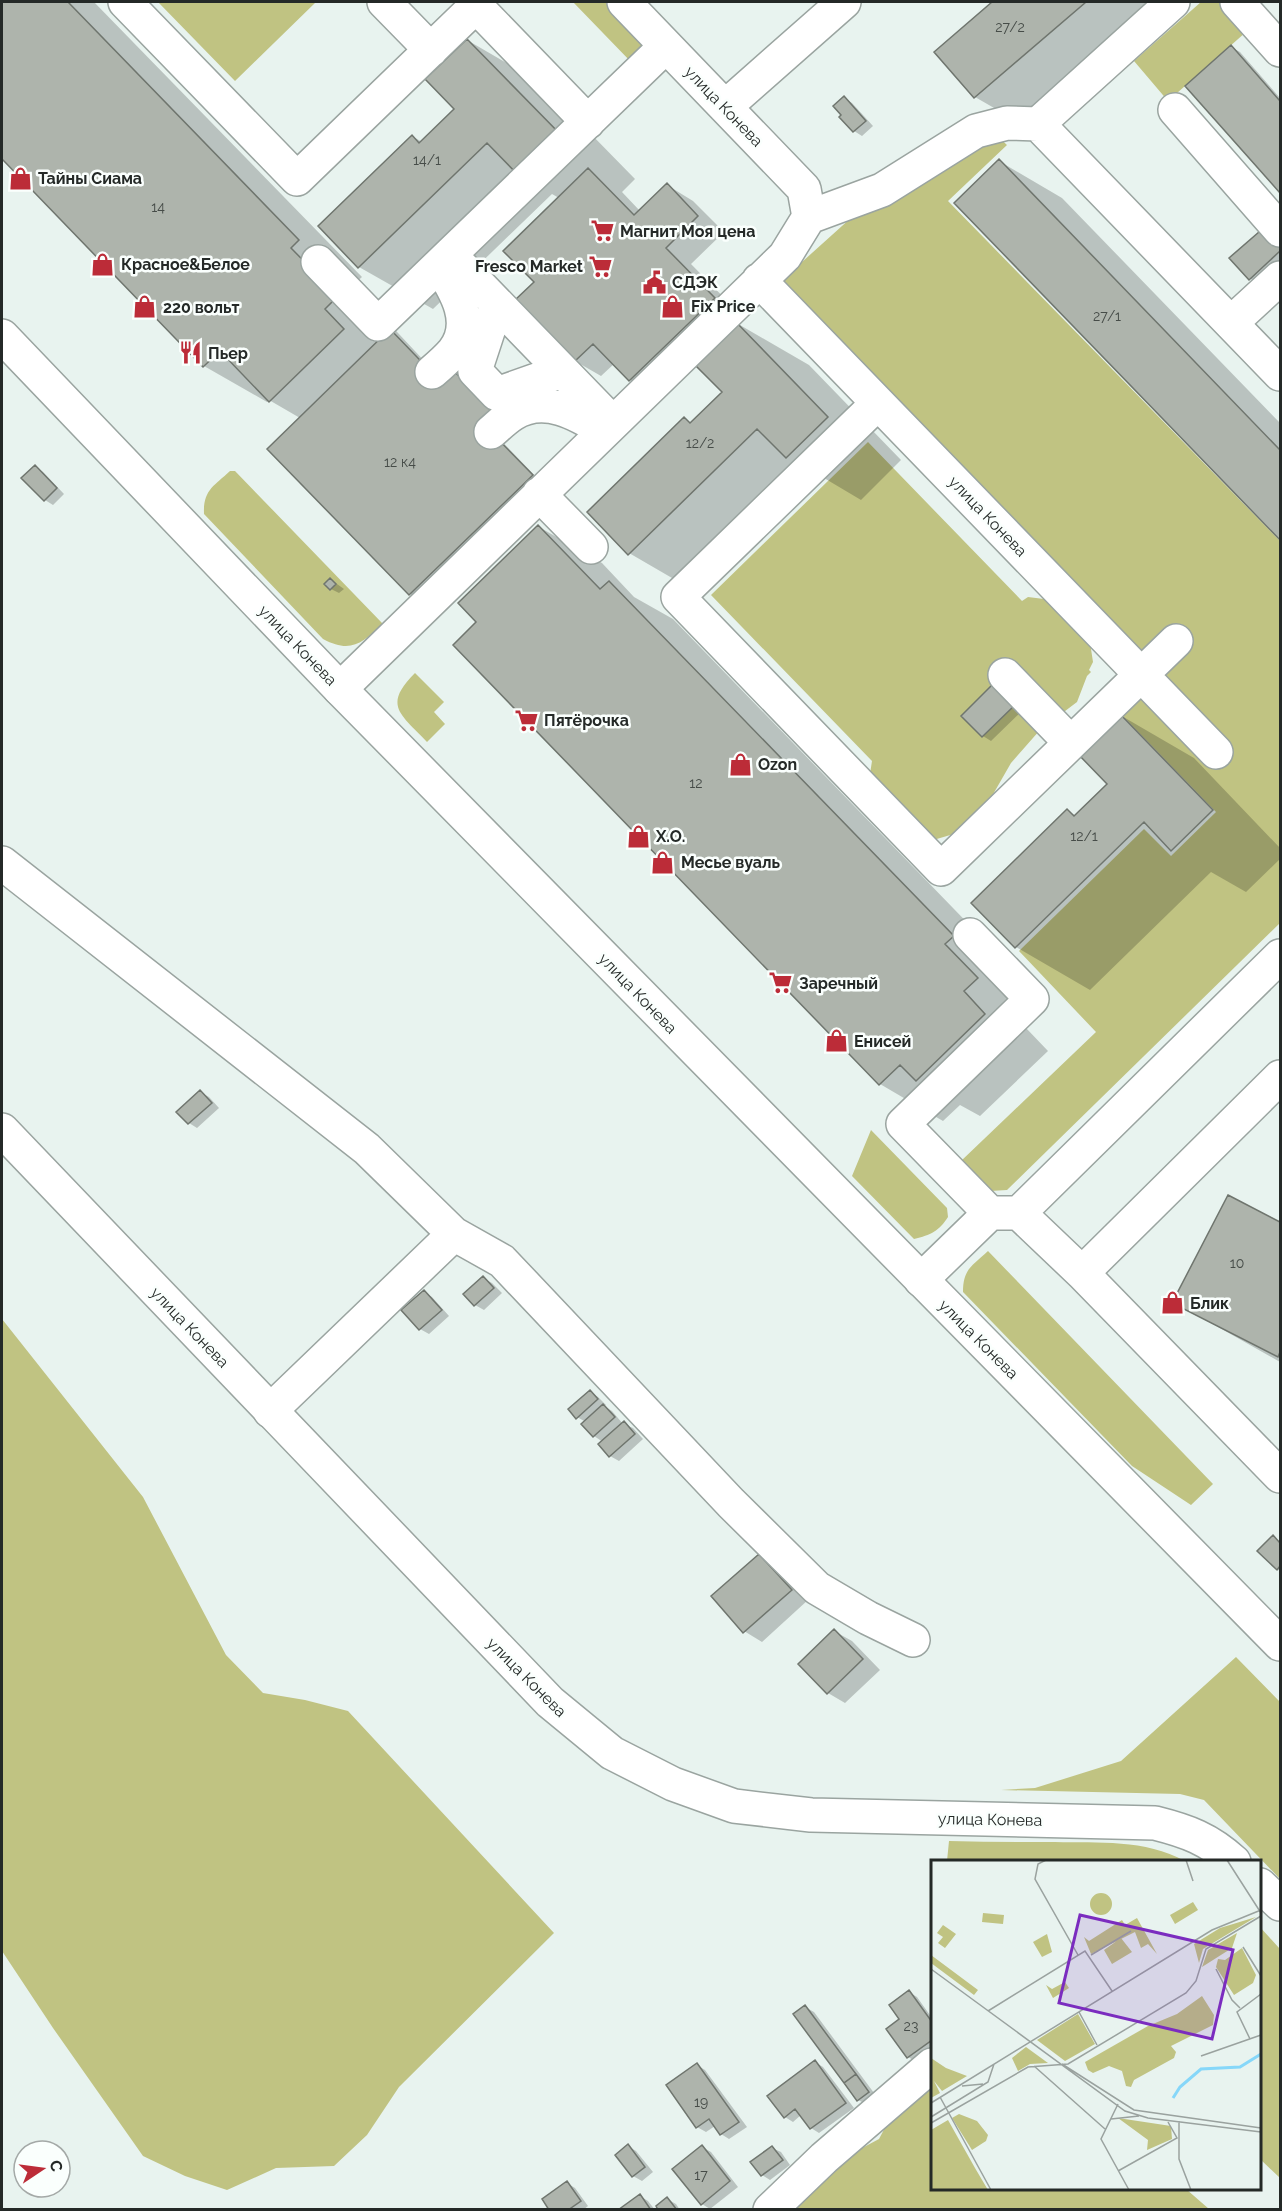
<svg xmlns="http://www.w3.org/2000/svg" width="1282" height="2211" font-family="Raleway,sans-serif">
	<style>
		.green { fill: #c0c382 }
		.shadow { fill: #0003 }
		.building { fill: #aeb4ac; stroke: #6f756e; stroke-width: 1.5 }
		.lines { fill: none; stroke-linecap: round; stroke-linejoin: round }
		.minor-casing { stroke: #9aa4a0; stroke-width: 36 }
		.major-casing { stroke: #9aa4a0; stroke-width: 36 }
		.minor { stroke: #fff; stroke-width: 33 }
		.major { stroke: #fff; stroke-width: 33 }
		.labels { text-anchor: middle; stroke-width: 5; stroke-linejoin: round; paint-order: stroke }
		.number-label { font-size: 14px; fill: #464c48 }
		.street-label { font-size: 16px; fill: #242927; stroke: #fafffd }
		.poi-label { font-size: 16px; font-weight: bold; fill: #242927; stroke: #fafffd; text-anchor: start }
		.inset-river { fill: none; stroke: #86d7f9; stroke-width: 3 }
		.inset-road { fill: none; stroke: #9aa29f; stroke-width: 1.5 }
		.view { fill: #7b2cbf; fill-opacity: 0.15; stroke: #7b2cbf; stroke-width: 3 }
		.inset-edge { fill: none; stroke: #242927; stroke-width: 3 }
	</style>
	<rect width="100%" height="100%" fill="#e8f3ef"/>
	<!-- green -->
	<path class="green" d="M158,2H313L315,3L235,81Z
		M573,2H605L649,49L633,64Z
		M1201,2H1219L1246,32L1168,101L1134,61Z
		M994,133L1007,145L948,201L1280,541V923L1007,1190L990,1191L961,1161L1096,1032L1019,951L1144,829L1171,856L1216,812L1114,707L1141,681L782,280L852,217Z
		M868,442L1022,601L1028,597L1052,600L1089,636L1093,662L1089,670L1091,672L1087,676L1077,702L1040,730L1011,763L984,810L957,833L930,841L870,774L872,761L711,595Z
		M230,471H235L383,624C362,643 351,654 323,639L204,514C203,490 214,486 230,471Z
		M415,673L444,702L434,712L445,724L427,742C401,714 382,706 415,673Z
		M871,1130L947,1208L948,1217C939,1231 931,1235 914,1239L852,1176Z
		M988,1251L1213,1484L1191,1505L1132,1466L963,1292C963,1269 972,1266 988,1251Z
		M2,1319L143,1497L226,1655L263,1693L305,1700L348,1711L554,1933L399,2087L367,2135L334,2166L276,2168L227,2190L185,2176L143,2156L53,2028L2,1951Z
		M1236,1657L1280,1702V1879L1204,1800L1180,1794L1001,1790L1035,1788L1121,1761Z
		M949,1841C984,1842 1019,1842 1055,1842C1098,1843 1145,1839 1185,1861H947Z
		M1260,1927L1280,1949V2178L1260,2159Z
		M932,2075V2188L1186,2189L1209,2209L789,2210L849,2155L879,2139L898,2103Z"/>
	<!-- shadow -->
	<path class="shadow" d="M2,2H94L362,277L353,285L444,382L453,372L462,377L501,418L490,429L540,481L418,599L410,594L269,449L300,418L269,400L267,402L204,366L2,157Z
		M994,2H1191L1039,134L975,97L936,52Z
		M467,40L541,83L635,179L622,192L640,211L667,185L693,201L724,232L691,264L740,314L733,321L809,365L901,460L861,500L824,478L703,596L629,553L684,419L692,424L724,392L693,360L657,395L630,380L615,363L601,376L575,361L536,282L559,198L552,194L433,309L359,267L412,136L422,142L456,109Z
		M1231,47L1240,52L1280,98V191L1187,86Z
		M844,98L852,103L873,126L862,136L854,131Z
		M999,161L1062,198L1280,423V537L957,203Z
		M1280,237V263L1258,283L1249,278Z
		M35,467L43,472L64,494L53,505L45,500Z
		M539,527L602,563L634,597L673,619L1016,973L1008,981L1040,1015L1026,1028L1048,1051L980,1116L960,1105L943,1121L880,1084L455,645L478,622Z
		M330,579L344,589L339,593L331,589Z
		M1004,688L1024,709L991,741L983,736Z
		M1120,715L1194,758L1280,848V859L1246,892L1211,872L1090,990L1016,947L1068,811L1076,816L1109,784Z
		M200,1092L209,1097L219,1108L197,1128L189,1123Z
		M1228,1197L1280,1224V1362L1174,1302Z
		M483,1278L492,1283L502,1293L484,1310L475,1305L465,1294Z
		M424,1292L432,1297L449,1316L429,1334L420,1329L403,1310Z
		M590,1392L598,1397L606,1405L604,1406L612,1411L623,1424L633,1428L643,1439L619,1461L610,1456L600,1445L603,1442L594,1436L586,1422L577,1417Z
		M1273,1537L1280,1542V1571L1277,1569Z
		M760,1555L777,1566L808,1600L762,1642L744,1631Z
		M834,1631L852,1641L880,1670L845,1703L828,1693Z
		M909,1992L917,1997L932,2018V2050L917,2062L908,2057L888,2029L901,2020Z
		M805,2007L814,2012L877,2097L866,2104L858,2100Z
		M815,2062L823,2067L854,2108L819,2133L811,2128L801,2115L793,2122L785,2117Z
		M697,2065L705,2070L747,2127L729,2139L721,2134L715,2126L706,2132L697,2127L668,2086Z
		M628,2146L636,2151L653,2172L642,2181L633,2176Z
		M702,2147L711,2152L738,2187L710,2209L702,2204Z
		M772,2148L781,2152L790,2165L770,2180L762,2175Z
		M567,2183L575,2188L588,2206L583,2210H551Z
		M640,2196L648,2201L655,2210H621Z
		M667,2199L676,2204L680,2210H660Z"/>
	<!-- building -->
	<path class="building" d="M2,2H68L299,240L291,248L338,296L325,309L344,329L269,402L220,351L203,367L2,159Z
		M992,2H1086L974,98L934,52Z
		M467,39L562,136L520,177L487,143L358,268L318,226L412,135L419,143L454,109L425,79Z
		M1231,45L1280,101V193L1185,86Z
		M844,96L866,121L853,132L839,117L841,115L833,106Z
		M999,159L1280,450V540L954,203Z
		M588,168L634,215L667,183L698,216L666,248L715,298L629,381L593,344L574,362L515,300L534,282L503,251Z
		M1267,225L1280,240V251L1249,280L1229,258Z
		M735,321L828,417L786,458L757,429L628,555L587,512L684,417L690,423L722,392L692,362Z
		M390,329L441,382L453,370L494,413L483,424L533,475L409,595L267,449Z
		M35,465L57,488L44,501L21,478Z
		M538,525L600,589L609,581L954,936L945,944L978,978L964,991L985,1014L916,1081L900,1065L879,1085L453,645L476,622L458,603Z
		M330,578L336,584L330,590L324,584Z
		M996,681L1017,703L982,737L961,716Z
		M1120,714L1213,810L1171,851L1144,822L1015,948L971,903L1067,809L1074,816L1107,784L1078,754Z
		M200,1090L212,1103L188,1124L176,1112Z
		M1228,1195L1280,1222V1352L1278,1357L1172,1303Z
		M483,1276L494,1288L474,1306L463,1294Z
		M424,1290L442,1310L419,1330L401,1310Z
		M590,1390L598,1399L576,1419L568,1409Z
		M603,1404L615,1417L593,1437L581,1424Z
		M624,1421L635,1434L609,1457L598,1444Z
		M1273,1535L1280,1543V1566L1277,1570L1257,1551Z
		M759,1554L792,1590L743,1633L711,1596Z
		M834,1629L863,1659L827,1694L798,1664Z
		M909,1990L932,2022V2040L907,2058L886,2029L899,2019L889,2005Z
		M805,2005L856,2074L844,2083L793,2014Z
		M815,2060L846,2103L810,2129L795,2109L784,2118L767,2096Z
		M697,2063L739,2122L720,2135L709,2119L696,2128L666,2085Z
		M856,2074L869,2092L857,2101L844,2083Z
		M628,2144L645,2167L632,2177L615,2155Z
		M702,2145L730,2181L701,2205L672,2169Z
		M772,2146L783,2160L761,2176L750,2162Z
		M567,2181L581,2201L568,2210H549L542,2199Z
		M640,2194L651,2210H618Z
		M667,2197L677,2210H658L656,2206Z"/>
	<g class="lines">
		<defs>
			<path id="minor" d="M125,2L297,179L476,6
				M384,2L431,50
				M472,2L588,122
				M624,2L804,189L809,217
				M1237,2L1280,50
				M725,107L844,2
				M1175,110L1280,230
				M1038,124L1280,374
				M450,255L613,423
				M318,262L378,324L666,46
				M759,280L1216,752
				M497,304L475,371L497,394L562,371
				M1231,323L1280,278
				M432,372C439,366 447,359 453,352C476,324 456,291 439,265
				M878,403L678,597L941,869L1176,641
				M491,432C498,426 505,419 513,414C544,394 578,414 605,431
				M539,494L591,547
				M1005,675L1071,743
				M340,689L785,256L809,217L882,190L976,131L1007,123L1038,124L1173,2
				M2,863L367,1149L454,1234L502,1261L731,1503L817,1588L868,1618L913,1640
				M970,935L1032,999L903,1124L990,1213
				M1019,1213L1082,1273L1280,1476
				M1082,1273L1280,1077
				M921,1280L990,1213H1019L1280,956
				M270,1411L454,1234
				M770,2210L824,2158L932,2065"/>
			<path id="major" d="M2,336L340,689L1280,1644
				M2,1130L550,1702L612,1753L673,1784L734,1806L811,1815L1155,1823C1187,1831 1209,1839 1234,1862
				M1260,1885L1280,1904"/>
		</defs>
		<!-- minor casing -->
		<use href="#minor" class="minor-casing"/>
		<!-- major casing -->
		<use href="#major" class="major-casing"/>
		<!-- minor -->
		<use href="#minor" class="minor"/>
		<!-- major -->
		<use href="#major" class="major"/>
	</g>
	<!-- icons -->
	<defs>
		<symbol id="shop-bare" viewBox="-9 -9 18 18"><path d="M-5-2.5h2.3a2.7 3.5 0 0 1 5.4 0H5L5.5 6h-11ZM-1.5-2.5h3a1.5 2.3 0 0 0-3 0Z" fill="#bc2c38" stroke="#fafffd" stroke-width="2.5" paint-order="stroke"/></symbol>
		<symbol id="supermarket-bare" viewBox="-9 -9 18 18"><path d="M-6-5.5h2.5l.6 2H6L4.5 2H-2.5L-4.4-4H-6ZM-1.5 3.2a1.3 1.3 0 1 0 .1 0ZM3 3.2a1.3 1.3 0 1 0 .1 0Z" fill="#bc2c38" stroke="#fafffd" stroke-width="2.5" paint-order="stroke"/></symbol>
		<symbol id="civic-bare" viewBox="-9 -9 18 18"><path d="M-.6-6.5H3V-4.5H.6V-3L4-1V1h2V6H-6V1h2V-1L-.6-3ZM-1.2 2.5V6h2.4V2.5Z" fill="#bc2c38" stroke="#fafffd" stroke-width="2.5" paint-order="stroke"/></symbol>
		<symbol id="restaurant-bare" viewBox="-9 -9 18 18"><path d="M-5-6h1v4h1v-4h1v4h1v-4h1v5L-1.5 .5V6h-2V.5L-5-1ZM5-6V6H3V1.5H1.5Q1.5-4 5-6Z" fill="#bc2c38" stroke="#fafffd" stroke-width="2.5" paint-order="stroke"/></symbol>
	</defs>
	<g fill-rule="evenodd">
		<use href="#shop-bare" x="4" y="162" width="33" height="33"/>
		<use href="#supermarket-bare" x="586" y="214" width="33" height="33"/>
		<use href="#shop-bare" x="86" y="248" width="33" height="33"/>
		<use href="#supermarket-bare" x="584" y="250" width="33" height="33"/>
		<use href="#civic-bare" x="638" y="266" width="33" height="33"/>
		<use href="#shop-bare" x="656" y="290" width="33" height="33"/>
		<use href="#shop-bare" x="128" y="290" width="33" height="33"/>
		<use href="#restaurant-bare" x="174" y="336" width="33" height="33"/>
		<use href="#supermarket-bare" x="510" y="704" width="33" height="33"/>
		<use href="#shop-bare" x="724" y="748" width="33" height="33"/>
		<use href="#shop-bare" x="622" y="820" width="33" height="33"/>
		<use href="#shop-bare" x="646" y="846" width="33" height="33"/>
		<use href="#supermarket-bare" x="764" y="966" width="33" height="33"/>
		<use href="#shop-bare" x="820" y="1024" width="33" height="33"/>
		<use href="#shop-bare" x="1156" y="1286" width="33" height="33"/>
	</g>
	<g class="labels">
		<!-- number labels -->
		<g class="number-label">
			<text x="1010" y="32">27/2</text>
			<text x="427" y="165">14/1</text>
			<text x="158" y="212">14</text>
			<text x="1107" y="321">27/1</text>
			<text x="700" y="448">12/2</text>
			<text x="400" y="467">12 к4</text>
			<text x="696" y="788">12</text>
			<text x="1084" y="841">12/1</text>
			<text x="1237" y="1268">10</text>
			<text x="911" y="2031">23</text>
			<text x="701" y="2107">19</text>
			<text x="701" y="2180">17</text>
		</g>
		<!-- street labels -->
		<g class="street-label">
			<text transform="translate(724 106) rotate(46)" y="6">улица Конева</text>
			<text transform="translate(988 516) rotate(46)" y="6">улица Конева</text>
			<text transform="translate(298 645) rotate(46)" y="6">улица Конева</text>
			<text transform="translate(638 993) rotate(46)" y="6">улица Конева</text>
			<text transform="translate(190 1327) rotate(46)" y="6">улица Конева</text>
			<text transform="translate(979 1339) rotate(45)" y="6">улица Конева</text>
			<text transform="translate(527 1677) rotate(45)" y="6">улица Конева</text>
			<text transform="translate(990 1819) rotate(1)" y="6">улица Конева</text>
		</g>
		<!-- poi labels -->
		<g class="poi-label">
			<text x="38" y="184">Тайны Сиама</text>
			<text x="620" y="237">Магнит Моя цена</text>
			<text x="121" y="270">Красное&amp;Белое</text>
			<text x="583" y="272" text-anchor="end">Fresco Market</text>
			<text x="672" y="288">СДЭК</text>
			<text x="691" y="312">Fix Price</text>
			<text x="163" y="313">220 вольт</text>
			<text x="208" y="359">Пьер</text>
			<text x="544" y="726">Пятёрочка</text>
			<text x="758" y="770">Ozon</text>
			<text x="656" y="842">X.O.</text>
			<text x="681" y="868">Месье вуаль</text>
			<text x="799" y="989">Заречный</text>
			<text x="854" y="1047">Енисей</text>
			<text x="1190" y="1309">Блик</text>
		</g>
	</g>
	<!-- overview -->
	<g transform="translate(931 1860)">
		<rect width="330" height="330" fill="#e8f3ef"/>
		<path d="M159 44a11 11 0 1 1 22 0a11 11 0 1 1-22 0ZM262,42L267,50L244,64L239,55ZM52,53L73,55L72,64L51,62ZM325,57L272,89L268,103L263,84L289,68ZM206,58L226,94L217,84L210,88L204,72L160,94L153,77L158,81L191,60L194,65ZM12,65L25,74L14,88L7,83L12,77L6,73ZM306,73L301,88L271,107L277,90ZM116,74L121,92L111,97L102,82ZM190,78L201,92L181,104L173,90ZM311,88L325,115L322,123L303,135L285,107L287,99L294,100ZM0,95L47,130L43,135L0,103ZM134,122L138,128L122,138L115,125L121,129ZM271,136L283,155L282,165L240,186L245,192L243,198L203,220L200,227L195,226L191,211L178,206L162,213L157,210L154,202L217,166L246,154ZM147,154L164,184L134,201L106,180ZM95,187L117,203L99,204L87,211L81,198ZM0,198L15,208L36,216L11,231L3,221L9,233L0,238ZM28,254L46,261L57,275L55,281L41,290L21,258ZM187,258L240,266L241,279L216,290L217,280ZM17,260L44,308L57,330H0V270Z" fill="#c0c382"/>
		<path class="inset-river" d="M242,238L249,227L270,209L309,207L330,194"/>
		<path class="inset-road" d="M115,0L107,4L104,19L147,95M255,0L262,21M296,0L330,53M312,87L330,116M160,95L200,71M0,109L194,251L217,258L330,272M285,109L301,140L309,148M57,151L154,91L181,131M148,152L166,185M319,179L306,152L330,134M270,196L330,175M131,204L203,250L330,268M103,206L174,269M31,226L52,224M9,237L60,330M0,243L281,70L330,50M187,244L170,279L198,330M0,257L57,222L63,204M180,259L208,256M248,261V299L260,330M0,263L97,207L137,204L255,133L265,121L275,89L330,56M187,311L246,278L237,262"/>
		<path class="view" d="M149,55L302,90L281,179L128,143Z"/>
		<rect width="330" height="330" class="inset-edge"/>
	</g>
	<!-- border -->
	<rect width="1282" height="2211" fill="none" stroke="#242927" stroke-width="6"/>
	<!-- north arrow -->
	<g transform="translate(42 2169) rotate(77)"><circle r="28" fill="#fafffd" stroke="#a4a9a7" stroke-width="1.5"/>
	<path d="M0-4.5L10 22L0 15L-10 22Z" fill="#bc2c38"/>
	<text y="-9" font-size="16" font-weight="bold" text-anchor="middle" fill="#242927">С</text>
	</g>
</svg>
